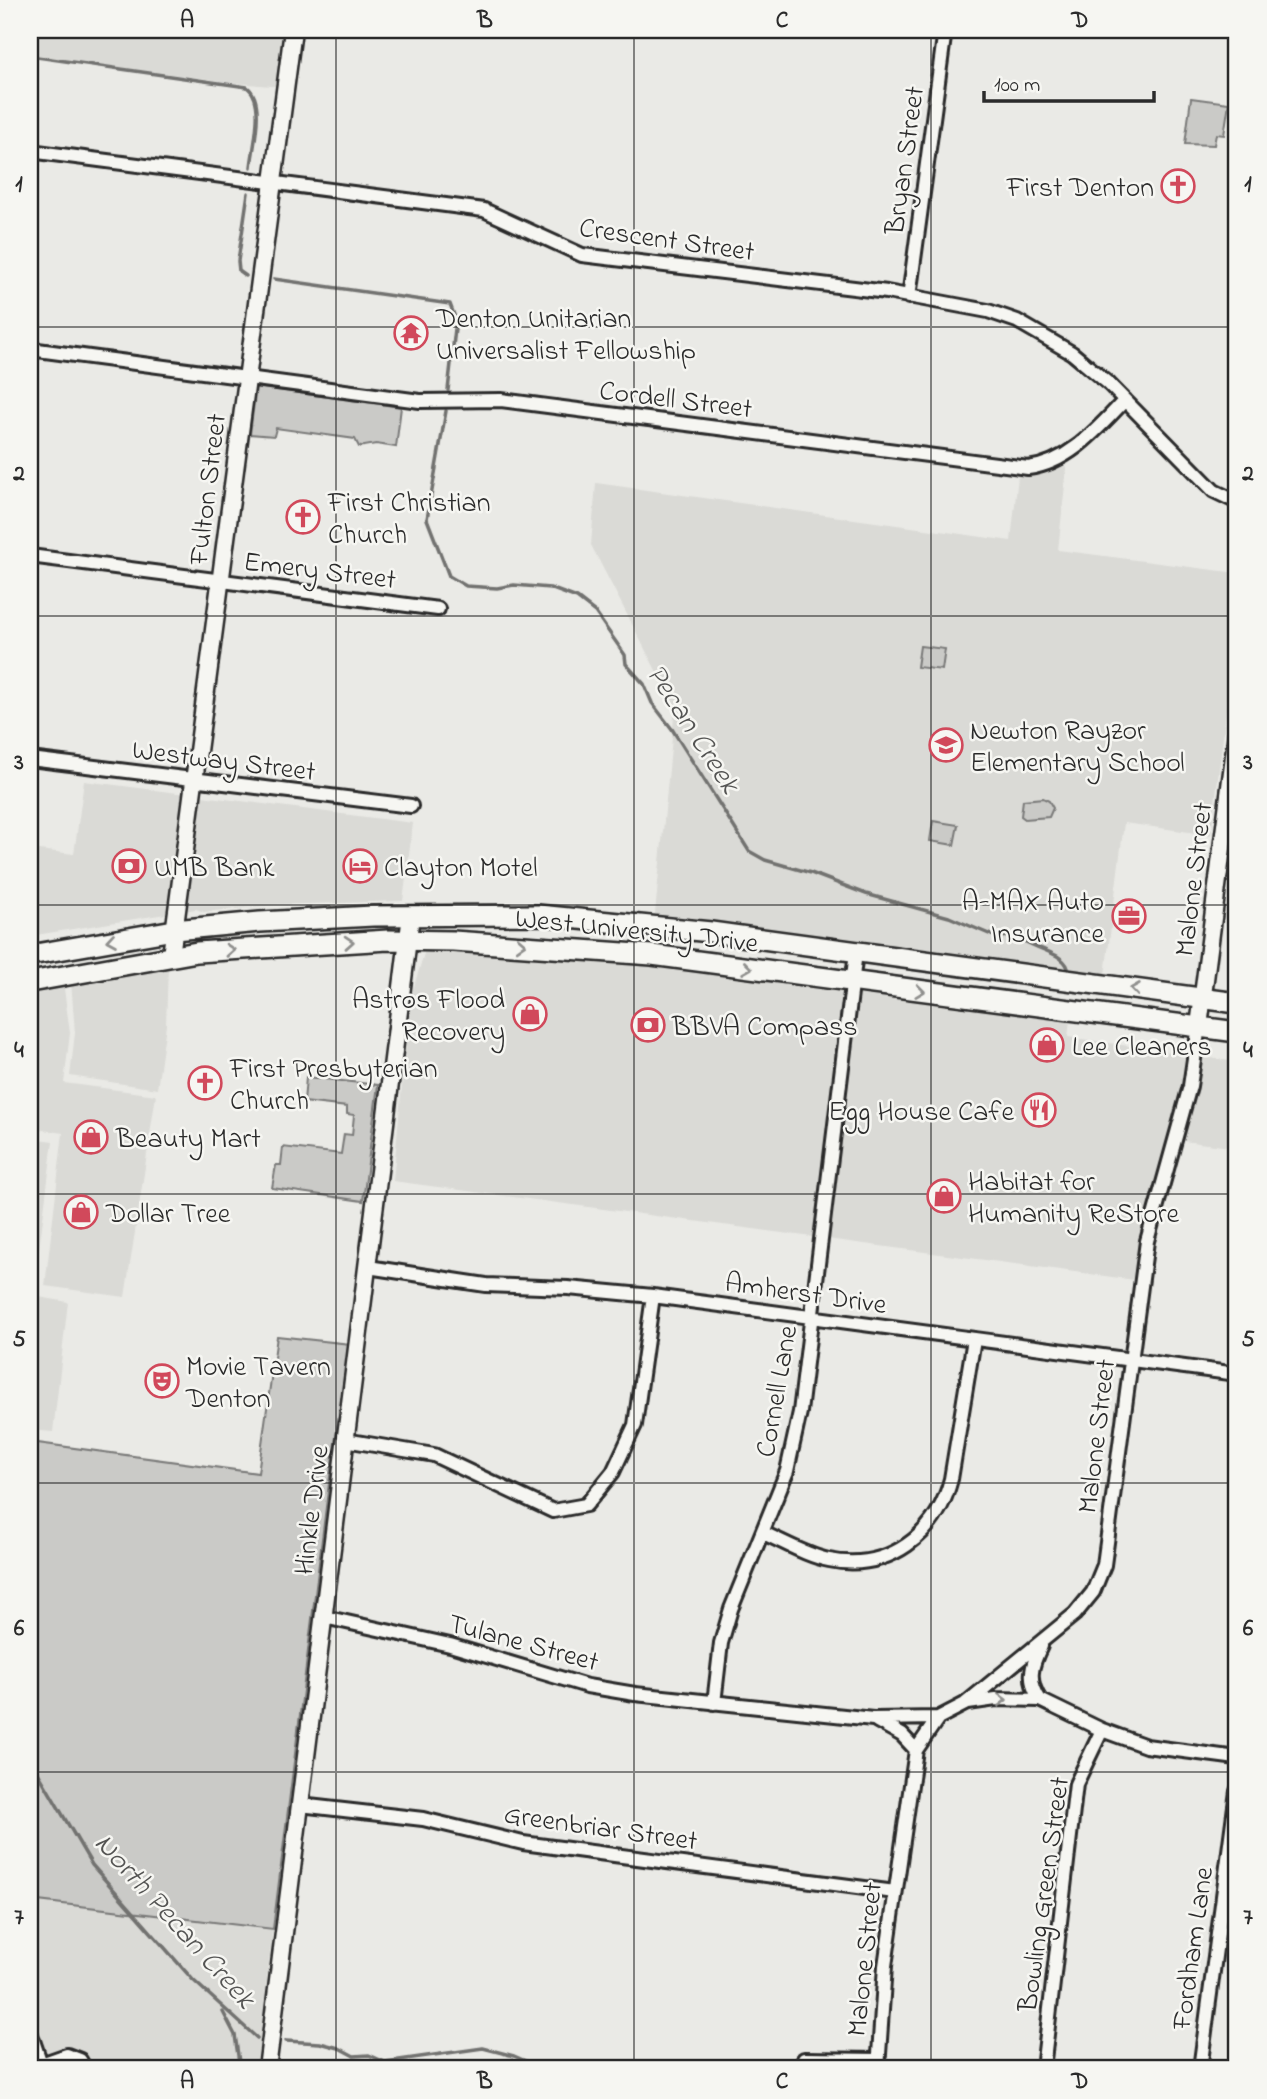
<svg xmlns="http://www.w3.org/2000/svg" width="1267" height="2099" font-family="'Indie Flower',sans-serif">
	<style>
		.built { fill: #dadad6 }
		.green { fill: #cacac7; stroke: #7a7a79; stroke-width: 2 }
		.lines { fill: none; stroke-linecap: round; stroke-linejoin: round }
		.stream { stroke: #727270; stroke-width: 3.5 }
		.minor-casing { stroke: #2b2b2b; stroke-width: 18 }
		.tertiary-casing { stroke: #2b2b2b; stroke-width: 21 }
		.primary-casing { stroke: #2b2b2b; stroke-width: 24 }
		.minor { stroke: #f6f6f2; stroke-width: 12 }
		.tertiary { stroke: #f6f6f2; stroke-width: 16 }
		.primary { stroke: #f6f6f2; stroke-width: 19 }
		.oneway { stroke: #90908e }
		.grid { fill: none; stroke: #2b2b2b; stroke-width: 2; stroke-opacity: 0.55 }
		.labels { text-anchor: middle; stroke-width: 5; stroke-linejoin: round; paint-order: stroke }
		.street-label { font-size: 28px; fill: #2b2b2b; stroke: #f6f6f2 }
		.poi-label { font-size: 28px; fill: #2b2b2b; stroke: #f6f6f2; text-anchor: start }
		.water-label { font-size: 30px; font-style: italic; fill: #545453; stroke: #f6f6f2 }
		.neatline { fill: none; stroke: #2b2b2b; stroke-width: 2.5 }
		.grid-label { font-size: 23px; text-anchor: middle; font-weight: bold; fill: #2b2b2b }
	</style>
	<rect width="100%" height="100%" fill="#eaeae6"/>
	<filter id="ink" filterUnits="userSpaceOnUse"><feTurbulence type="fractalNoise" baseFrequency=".0143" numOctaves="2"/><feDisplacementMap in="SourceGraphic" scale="14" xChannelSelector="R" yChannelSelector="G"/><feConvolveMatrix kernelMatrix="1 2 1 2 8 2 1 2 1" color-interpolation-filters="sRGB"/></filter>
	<g filter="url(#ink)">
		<!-- built -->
		<path class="built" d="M30,30H292L285,87L235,83L30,55Z
			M1067,466L1058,550L1237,573V623L1211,835L1124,823L1105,975L655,914L675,707L591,545L596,483L1011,541L1018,476Z
			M84,781L413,823L403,901L275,905L204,912L196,909L30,936V849L74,854Z
			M426,947L635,964L1070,1020L1068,1037L1237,1062V1148L1176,1140L1142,1281L393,1181L410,999Z
			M168,967L166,1025L157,1089L70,1076L75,1033L71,981Z
			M63,981L70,1033L64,1083L156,1095L125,1297L45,1286L63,1133L30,1128V987Z
			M30,1138L53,1141L33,1296L68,1302L53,1432L30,1430Z
			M30,1900L273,1929L257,2069H30Z"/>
		<!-- green -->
		<path class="green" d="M1191,98L1229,103L1224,135L1216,134L1214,145L1185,144Z
			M256,387L401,407L396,447L376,444L359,447L355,439L276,428L274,436L250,434Z
			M920,646L945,649L942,670L917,667Z
			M1043,798L1049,801L1053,808L1049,817L1025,819L1021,816L1023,800Z
			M933,821L958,825L954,845L930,841Z
			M306,1077L378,1085L363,1201L272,1188L276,1165H281L283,1147L341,1154L344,1134L352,1135L354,1115L347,1114V1107L304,1102Z
			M277,1336L350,1344L329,1483L273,1929L30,1900V1442L258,1473Z"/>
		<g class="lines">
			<!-- stream -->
			<path class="stream" d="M30,56L247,87C266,101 253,146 251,167
				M246,276L239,271L238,261L248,193
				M274,279L450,304L456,320L448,390
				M446,411L427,519L449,576L466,586L497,588L514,585L550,588L577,598L595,612L625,655L626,664L644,684L652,703L672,729L749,851L765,860L811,873L866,894L949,917L996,937L1016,936C1030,948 1062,951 1068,968
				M30,1759L92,1865L193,1980L257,2038
				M223,2012L235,2035L240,2069
				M286,2041L320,2043L339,2048L354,2056L369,2055L385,2062L483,2048L514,2056L544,2069"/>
			<defs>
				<path id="minor" d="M30,151L484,210L582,255L887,292L988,311L1017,321L1072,353L1109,384L1214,491L1237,502
					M909,297L945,30
					M30,349L420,401L501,400L1028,468C1069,463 1098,428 1125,400
					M30,556L438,609
					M30,759L411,806
					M368,1267L486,1285L568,1288L653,1296L1237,1374
					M345,1440L434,1455L553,1511L586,1505L613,1472L635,1425L653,1296
					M763,1533C784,1542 807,1556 829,1560C888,1572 937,1535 951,1479L974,1339
					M324,1617L450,1645L587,1686L635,1694L873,1719L938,1718
					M1040,1700C1027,1680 1031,1666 1041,1646
					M714,1703L721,1643L731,1609L787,1471L800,1412L856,952
					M968,1703L996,1699L1040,1700L1102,1730L1146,1746L1237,1758
					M877,1721L902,1735L916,1750
					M300,1805L423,1819L523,1843L895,1892
					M30,2032L41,2064
					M804,2059L879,2060
					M30,2068L67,2055L80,2060L85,2069
					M878,2069L885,1966L916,1750L938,1718L965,1704L1075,1614L1093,1592L1104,1565L1147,1241L1190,1086L1199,1026
					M1043,2069L1076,1784L1102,1730
					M1200,2069L1237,1791"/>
				<path id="tertiary" d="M171,956L293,30
					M1199,1026L1237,733
					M267,2069L411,915"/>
				<path id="primary" d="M30,955L174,930L260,922L373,916L538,915L711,932L1237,1003
					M30,982L197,952L388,940L453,941L652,955L1237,1032"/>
			</defs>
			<!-- minor casing -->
			<use href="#minor" class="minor-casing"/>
			<!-- tertiary casing -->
			<use href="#tertiary" class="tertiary-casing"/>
			<!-- primary casing -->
			<use href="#primary" class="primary-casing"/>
			<!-- minor -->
			<use href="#minor" class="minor"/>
			<!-- tertiary -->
			<use href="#tertiary" class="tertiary"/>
			<!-- primary -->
			<use href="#primary" class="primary"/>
		</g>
		<!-- one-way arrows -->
		<defs><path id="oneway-chevron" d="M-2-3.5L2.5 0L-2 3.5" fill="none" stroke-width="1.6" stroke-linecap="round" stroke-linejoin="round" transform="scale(1.75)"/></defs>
		<g class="oneway">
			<use href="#oneway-chevron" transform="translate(111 940) rotate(171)"/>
			<use href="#oneway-chevron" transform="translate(349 942) rotate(-4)"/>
			<use href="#oneway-chevron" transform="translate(521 944) rotate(3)"/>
			<use href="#oneway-chevron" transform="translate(230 950) rotate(-4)"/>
			<use href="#oneway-chevron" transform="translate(747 968) rotate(8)"/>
			<use href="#oneway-chevron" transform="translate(1135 989) rotate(-172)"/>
			<use href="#oneway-chevron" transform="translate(920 991) rotate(7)"/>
			<use href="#oneway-chevron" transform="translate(1002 1700) rotate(-1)"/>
		</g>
	</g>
	<!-- grid -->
	<path class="grid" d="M336,30V2069M634,30V2069M931,30V2069M30,327H1237M30,616H1237M30,905H1237M30,1194H1237M30,1483H1237M30,1772H1237"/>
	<!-- icons -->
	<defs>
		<symbol id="church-ring" viewBox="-11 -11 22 22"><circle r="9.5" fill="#f6f6f2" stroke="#d1495b" stroke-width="1.5"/><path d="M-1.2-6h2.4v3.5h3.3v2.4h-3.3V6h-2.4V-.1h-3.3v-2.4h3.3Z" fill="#d1495b"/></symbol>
		<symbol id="temple-ring" viewBox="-11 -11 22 22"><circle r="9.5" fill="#f6f6f2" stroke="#d1495b" stroke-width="1.5"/><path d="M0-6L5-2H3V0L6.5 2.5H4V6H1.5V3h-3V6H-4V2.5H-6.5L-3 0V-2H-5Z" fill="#d1495b"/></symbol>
		<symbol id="school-ring" viewBox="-11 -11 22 22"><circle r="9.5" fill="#f6f6f2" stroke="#d1495b" stroke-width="1.5"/><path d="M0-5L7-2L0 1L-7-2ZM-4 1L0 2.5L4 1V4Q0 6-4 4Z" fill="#d1495b"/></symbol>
		<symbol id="bank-ring" viewBox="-11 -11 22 22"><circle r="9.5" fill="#f6f6f2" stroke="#d1495b" stroke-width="1.5"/><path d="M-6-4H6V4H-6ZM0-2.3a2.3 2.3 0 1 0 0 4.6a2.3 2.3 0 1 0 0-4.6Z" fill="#d1495b"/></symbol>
		<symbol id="hotel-ring" viewBox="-11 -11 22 22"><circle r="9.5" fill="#f6f6f2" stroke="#d1495b" stroke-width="1.5"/><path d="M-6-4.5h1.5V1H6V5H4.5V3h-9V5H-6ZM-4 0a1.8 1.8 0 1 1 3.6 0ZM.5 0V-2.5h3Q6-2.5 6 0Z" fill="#d1495b"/></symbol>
		<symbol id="office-ring" viewBox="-11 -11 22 22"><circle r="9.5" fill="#f6f6f2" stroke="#d1495b" stroke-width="1.5"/><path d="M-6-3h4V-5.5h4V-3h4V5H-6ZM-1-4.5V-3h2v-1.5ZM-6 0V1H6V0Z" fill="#d1495b"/></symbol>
		<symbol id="shop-ring" viewBox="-11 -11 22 22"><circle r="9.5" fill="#f6f6f2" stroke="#d1495b" stroke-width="1.5"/><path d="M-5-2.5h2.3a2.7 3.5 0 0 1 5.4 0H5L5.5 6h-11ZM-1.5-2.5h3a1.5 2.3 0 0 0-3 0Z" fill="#d1495b"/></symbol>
		<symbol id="restaurant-ring" viewBox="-11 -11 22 22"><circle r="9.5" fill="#f6f6f2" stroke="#d1495b" stroke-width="1.5"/><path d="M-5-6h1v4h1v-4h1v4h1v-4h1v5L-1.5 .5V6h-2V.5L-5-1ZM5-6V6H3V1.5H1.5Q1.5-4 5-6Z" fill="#d1495b"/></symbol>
		<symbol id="theatre-ring" viewBox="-11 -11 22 22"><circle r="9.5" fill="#f6f6f2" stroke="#d1495b" stroke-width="1.5"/><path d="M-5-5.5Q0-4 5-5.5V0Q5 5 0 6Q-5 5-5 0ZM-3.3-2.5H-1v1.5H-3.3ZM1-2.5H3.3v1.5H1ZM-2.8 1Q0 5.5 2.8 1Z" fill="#d1495b"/></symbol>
	</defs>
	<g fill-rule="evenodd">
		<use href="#church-ring" x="1159" y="167" width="38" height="38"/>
		<use href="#temple-ring" x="392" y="314" width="38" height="38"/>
		<use href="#church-ring" x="284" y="498" width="38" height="38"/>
		<use href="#school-ring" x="927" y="726" width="38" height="38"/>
		<use href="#bank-ring" x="110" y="847" width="38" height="38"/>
		<use href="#hotel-ring" x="341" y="847" width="38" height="38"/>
		<use href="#office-ring" x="1110" y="897" width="38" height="38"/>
		<use href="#shop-ring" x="511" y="995" width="38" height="38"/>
		<use href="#bank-ring" x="629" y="1006" width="38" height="38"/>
		<use href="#shop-ring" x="1028" y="1026" width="38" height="38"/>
		<use href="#church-ring" x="186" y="1064" width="38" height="38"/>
		<use href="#restaurant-ring" x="1020" y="1091" width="38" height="38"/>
		<use href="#shop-ring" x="72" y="1118" width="38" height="38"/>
		<use href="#shop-ring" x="925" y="1177" width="38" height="38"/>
		<use href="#shop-ring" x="62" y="1193" width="38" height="38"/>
		<use href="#theatre-ring" x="143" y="1362" width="38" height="38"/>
	</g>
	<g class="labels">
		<!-- street labels -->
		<g class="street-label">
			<text transform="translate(903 160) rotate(-82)" y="10">Bryan Street</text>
			<text transform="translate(667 238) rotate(8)" y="10">Crescent Street</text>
			<text transform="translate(676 398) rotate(7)" y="10">Cordell Street</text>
			<text transform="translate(206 489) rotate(-83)" y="10">Fulton Street</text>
			<text transform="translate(320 569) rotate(7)" y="10">Emery Street</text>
			<text transform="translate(224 759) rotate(7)" y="10">Westway Street</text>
			<text transform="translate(1192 879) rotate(-83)" y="10">Malone Street</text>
			<text transform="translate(637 929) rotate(6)" y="10">West University Drive</text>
			<text transform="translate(806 1292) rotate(8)" y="10">Amherst Drive</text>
			<text transform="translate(775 1391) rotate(-80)" y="10">Cornell Lane</text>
			<text transform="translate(1095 1436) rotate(-83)" y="10">Malone Street</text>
			<text transform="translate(310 1510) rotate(-83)" y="10">Hinkle Drive</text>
			<text transform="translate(524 1641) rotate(15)" y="10">Tulane Street</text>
			<text transform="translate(601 1826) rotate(8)" y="10">Greenbriar Street</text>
			<text transform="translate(1042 1894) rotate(-82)" y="10">Bowling Green Street</text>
			<text transform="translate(1191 1948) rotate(-82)" y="10">Fordham Lane</text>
			<text transform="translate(863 1959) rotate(-84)" y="10">Malone Street</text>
		</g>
		<!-- poi labels -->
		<g class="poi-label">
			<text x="1154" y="196" text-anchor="end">First Denton</text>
			<text x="436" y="327">Denton Unitarian<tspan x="436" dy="32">Universalist Fellowship</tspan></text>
			<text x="328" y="511">First Christian<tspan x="328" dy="32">Church</tspan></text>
			<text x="970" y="739">Newton Rayzor<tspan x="970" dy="32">Elementary School</tspan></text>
			<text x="154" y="876">UMB Bank</text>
			<text x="384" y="876">Clayton Motel</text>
			<text x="1104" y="910" text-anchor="end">A-MAX Auto<tspan x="1104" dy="32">Insurance</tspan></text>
			<text x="505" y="1008" text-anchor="end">Astros Flood<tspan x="505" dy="32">Recovery</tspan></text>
			<text x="672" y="1035">BBVA Compass</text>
			<text x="1072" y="1055">Lee Cleaners</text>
			<text x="230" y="1077">First Presbyterian<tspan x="230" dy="32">Church</tspan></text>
			<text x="1014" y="1120" text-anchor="end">Egg House Cafe</text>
			<text x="116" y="1147">Beauty Mart</text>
			<text x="968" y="1190">Habitat for<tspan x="968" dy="32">Humanity ReStore</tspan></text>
			<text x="106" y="1222">Dollar Tree</text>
			<text x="186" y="1375">Movie Tavern<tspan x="186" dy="32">Denton</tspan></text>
		</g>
		<!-- water labels -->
		<g class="water-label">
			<text transform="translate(694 728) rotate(57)" y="10">Pecan Creek</text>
			<text transform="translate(176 1920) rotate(48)" y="10">North Pecan Creek</text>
		</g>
	</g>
	<!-- margin -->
	<rect width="1267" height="2099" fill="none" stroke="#f6f6f2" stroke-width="77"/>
	<!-- scale -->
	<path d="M984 91v10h170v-10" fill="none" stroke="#2b2b2b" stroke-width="3.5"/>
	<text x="994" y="91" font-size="21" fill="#2b2b2b" stroke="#f6f6f2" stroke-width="5" paint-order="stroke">100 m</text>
	<rect x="38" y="38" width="1190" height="2022" class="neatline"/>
	<g class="grid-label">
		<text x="187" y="27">A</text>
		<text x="485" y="27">B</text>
		<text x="782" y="27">C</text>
		<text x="1080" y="27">D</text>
		<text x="19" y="191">1</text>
		<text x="1248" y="191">1</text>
		<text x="19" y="480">2</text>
		<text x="1248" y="480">2</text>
		<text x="19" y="769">3</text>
		<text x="1248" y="769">3</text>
		<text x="19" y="1057">4</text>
		<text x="1248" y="1057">4</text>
		<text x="19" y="1346">5</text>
		<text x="1248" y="1346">5</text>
		<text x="19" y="1635">6</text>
		<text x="1248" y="1635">6</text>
		<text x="19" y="1924">7</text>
		<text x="1248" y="1924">7</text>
		<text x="187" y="2088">A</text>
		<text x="485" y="2088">B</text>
		<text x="782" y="2088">C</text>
		<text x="1080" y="2088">D</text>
	</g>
</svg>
